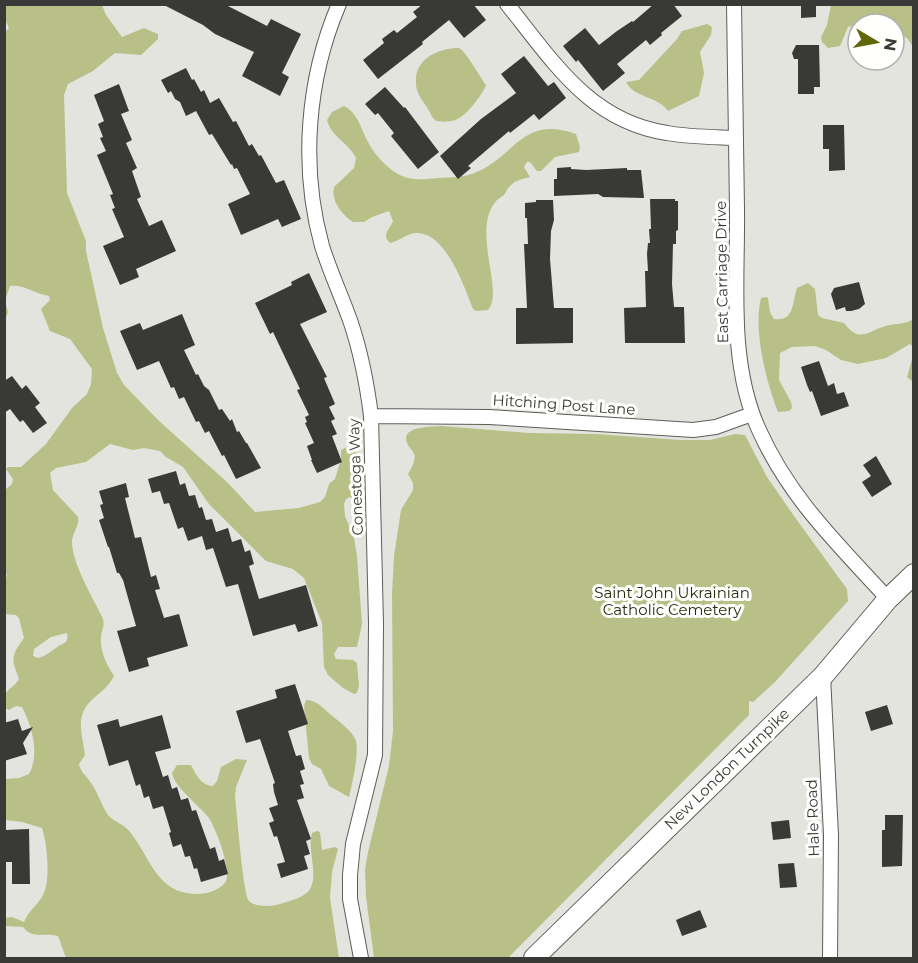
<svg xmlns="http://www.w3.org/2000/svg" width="918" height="963" font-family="Montserrat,sans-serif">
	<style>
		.green { fill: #b8c087; fill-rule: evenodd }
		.building { fill: #393a35 }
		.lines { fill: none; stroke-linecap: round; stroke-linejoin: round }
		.street-casing { stroke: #5d5e58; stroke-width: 16 }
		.secondary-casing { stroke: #5d5e58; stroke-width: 22 }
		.street { stroke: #fff; stroke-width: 14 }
		.secondary { stroke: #fff; stroke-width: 20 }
		.labels { text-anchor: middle; stroke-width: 6; stroke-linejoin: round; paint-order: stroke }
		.street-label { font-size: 15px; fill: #393937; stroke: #fffffe }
		.park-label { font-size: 15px; fill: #292c0e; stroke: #fffffe }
	</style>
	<rect width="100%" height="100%" fill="#e3e4de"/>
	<!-- green -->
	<path class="green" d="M5,5H102L106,15L122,37L144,28L158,34V39L141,55L115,53L93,71L68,84L64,95L67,193L86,241V251L103,328L117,373L124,385L158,420L228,483L255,512L299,508L320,502L325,497L329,484L335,479L341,459V450L345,448L358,453L363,499L359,503L350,497L346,499L344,504L345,516L354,538L357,556L362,624L357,647H338L334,654L336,659L353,660L357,663L359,686L357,693L354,694L343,688L328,675L324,667L322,623L304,578L293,569L266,561L209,504L183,467L166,457L160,451L144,448L133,450L110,444L86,462L56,468L50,473L53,490L78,517C80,526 71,534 72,544C74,568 93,597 103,619C105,628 101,630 101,638C100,652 107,665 114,676C109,686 102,691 94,698C74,715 82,732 85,755L79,764C80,772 87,776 91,783C98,792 101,805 108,815C114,822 124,824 130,832C151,858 156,893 196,894C206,894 218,891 225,883C233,872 216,829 209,818C200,806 174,787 172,773L177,765H191C196,774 200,785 213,786L217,781L221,767L236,759L247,760L236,787L235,797C237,812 243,894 249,901C255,907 272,907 280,904C290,901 307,897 311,887C318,872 307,850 312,833L317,831L320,832L322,850L335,847L338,849L332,872L330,898L339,958H66L58,936C44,932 33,940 23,927L5,926V918L12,917L24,922C29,910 37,906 43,895C51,881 47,843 42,828L22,822L5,820V779L19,778L29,774C40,754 32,726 22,707L16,706L9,710L5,708C3,686 11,692 19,679C11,658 11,656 24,638L19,618L16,615L5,614V581L7,575L4,569L5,490L12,484L13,479L6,469L8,467H21L46,444L72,408L87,394L91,384L92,369L70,339L50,331L41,309L50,300L49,296C36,294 23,284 10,286L5,301L8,312L5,321L4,33L9,28L5,19ZM67,633C69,645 63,642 56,648C48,653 48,655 38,658L33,656L34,649L51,637Z
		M831,5H913V57L912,45L907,38L900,36L894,38V24H858V34L851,26L848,27L840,46L828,48L822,42L821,37L827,25Z
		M707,24L712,27L711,35L700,52L704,73L699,96L668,111C658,96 634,98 626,82L639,80L677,39L682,31Z
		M459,48C465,50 480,77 486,85C483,94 465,118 455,120C450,122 441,122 436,121C432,118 431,114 428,109C423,101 416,94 416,83C414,59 438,48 459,48Z
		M344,106C357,112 361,128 367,140C373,153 388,170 402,176C413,181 426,179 438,178C453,177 465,178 479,171C518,152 524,116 576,134L580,147L579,152L555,157L541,171H537L530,162H527L524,167L530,177C522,179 515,180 509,187C507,189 506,192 504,195C502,197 499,198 497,200C470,229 505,291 488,310L476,311L473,309C464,286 446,233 417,233C407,233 400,241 390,243C381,235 390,229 393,221L389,211L372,217L364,222H353C341,214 331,201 334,187L354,168L356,158C349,143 331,137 327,120L332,112Z
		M808,283L815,289L818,315L822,318L844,323C860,344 867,331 886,326C895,323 905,325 913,319V382L907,377L912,359V346L910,344L886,358L858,364L841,360L826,350L815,346L792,347L780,353L779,380L791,402L792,408L789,411L778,412C766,381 753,331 761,298L766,297L768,298L770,312L774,319C795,322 792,302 797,288Z
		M441,426L529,433L596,434L680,440H710L735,434L745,435L767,477L794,516L847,589L848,601L775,682L753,702L749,701V715L508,958H374L366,897L365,870L368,852L389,766L393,731L392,594L394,556L401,510L413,490V483L408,474L413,465L415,456C413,450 409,448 407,443C400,426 431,427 441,426Z
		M306,700C316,700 323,708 330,714C338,721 353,731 356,741C359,754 352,785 349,797L329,786L321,769L312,764L309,758L304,706Z"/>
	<!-- building -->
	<path class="building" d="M162,4H224L267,26L271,19L301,34L282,73L289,77L280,96L242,76L254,52L215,34L203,25Z
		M423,4H473L486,20L464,38L449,20L422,42L423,44L378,79L363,60L384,43L382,39L394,30L397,33L417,17L413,12Z
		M654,4H673L682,16L661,33L662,35L650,45L646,40L617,64L625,73L603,91L578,60L576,62L563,46L585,28L599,45L617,31L632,21L633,22Z
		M801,4H816V17L801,18Z
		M796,45H819L820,87H814V94H798V59H794L792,53Z
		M524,56L548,86L554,82L566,98L539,120L534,114L510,133L509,131L468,166L471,168L458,179L440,156L481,119L516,93L501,74Z
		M186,68L192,80L194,79L201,92L204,90L210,103L219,98L233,122L236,121L249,146L252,144L259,156L261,155L276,183L284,180L301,219L282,227L278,219L241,235L228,204L250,194L237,168L234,169L232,164L231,165L212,134L209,135L196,111L186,116L180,102L175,99L171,91L168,93L161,80Z
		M119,84L129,111L121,114L132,140L126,143L137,168L132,171L141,197L137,199L149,226L162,220L176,251L136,269L139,277L120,285L103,246L124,237L112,209L115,208L110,195L113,194L97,155L106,151L100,138L103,137L98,124L104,121L94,95Z
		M385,87L404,108L405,107L439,152L418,169L391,136L394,133L378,113L375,115L365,104Z
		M823,125H844L845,170L829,171V149H823Z
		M571,167V169L586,170L627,168V170H641L644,198L603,197L598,194L554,196V179H557V168Z
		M650,199H675V201H678V230L676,231V244H673L672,284L674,307H684L685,343H625L624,308L646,307L645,271H648L647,254L648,243H650L649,229H651Z
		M536,200H553L554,220L551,231L550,259L554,308H573V343L516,344V308H527L524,244H528L527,218H525V203L536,202Z
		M309,273L327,312L300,324L327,377L324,378L335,404L329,407L335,419L331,421L337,434L332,436L342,462L317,473L311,460H312L307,446L314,443L305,423L307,422L305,417L309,415L297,390L300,389L273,332L270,334L255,303L292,285L291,282Z
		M859,282L865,304L859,309L851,311H846L845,307L836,310L831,294L834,288Z
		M182,314L195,345L184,350L196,375L198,374L204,386L209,390L219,410L222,409L230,421L232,419L237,432L239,431L246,443H247L261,468L236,479L224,455L222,456L209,431L205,433L199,421L196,422L184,397L179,399L174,387L171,388L159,361L137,370L120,331L140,323L143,330Z
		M819,361L828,386L834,383L837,394L844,392L849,406L821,416L812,391L810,392L807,385L801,367Z
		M12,376L22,389L26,385L40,403L35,407L47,423L33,433L23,420L20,422L10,409L4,413V381Z
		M876,456L892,484L872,497L862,482L871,476L863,465Z
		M176,471L180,485L185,483L189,496L195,495L199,508L202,507L206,520L212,519L216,532L228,528L232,542L241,539L245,552L250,550L254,564L249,566L259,599L306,585L318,626L298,632L295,624L253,636L238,584L226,587L213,548L206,550L202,536L188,541L183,527L178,529L169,503L164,504L160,491L152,493L148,479Z
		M126,483L129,497L125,498L135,538L141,537L151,577L156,575L160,589L155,590L164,618L179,614L188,646L147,658L149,666L129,672L117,631L136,626L123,580L119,573H117L109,547H108L99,520L104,518L100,505L103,504L99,491Z
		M295,684L308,724L288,731L296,756L301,755L305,769L300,771L304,784L300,785L304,798L297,800L311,839L306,841L310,854L304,856L308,869L281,878L277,864L285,862L277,836L274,837L269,823L274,821L269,808L278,805L274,792L273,784L275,783L260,739L246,743L236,711L277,698L275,690Z
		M887,705L893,724L871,731L865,712Z
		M162,715L171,748L155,752L163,777L168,775L172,789L177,787L181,800L188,798L192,811L196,810L210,849L215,847L219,861L224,859L228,874L201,882L197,868L194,869L190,856L185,857L181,844L173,847L169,833L171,832L163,806L153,809L149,796L144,798L140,784L136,786L128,760L109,766L97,725L118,719L120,727Z
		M18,719L22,731L33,727L23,743L27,754L4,761V723Z
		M885,815H903L902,866L882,867V830H885Z
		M789,820L791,838L773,840L771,822Z
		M29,829L30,884H12V862H6L5,830Z
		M794,863L797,887L780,888L778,864Z
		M700,910L707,927L682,936L676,920Z"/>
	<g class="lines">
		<defs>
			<path id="street" d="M339,4C307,79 300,167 322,246C330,272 342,297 351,323C361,353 367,384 371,416L376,623L375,755L353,844L350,875V899L361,958
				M507,4C553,61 589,121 667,133C689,137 713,137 736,138
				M734,4C735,73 736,141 737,209C738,282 728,362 759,430C790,499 838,544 888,599
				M371,416L489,417L693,430L716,427L752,414
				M823,676L831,835L830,958"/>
			<path id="secondary" d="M534,958L823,676L888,599L914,574"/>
		</defs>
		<!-- street casing -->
		<use href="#street" class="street-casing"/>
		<!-- secondary casing -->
		<use href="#secondary" class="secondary-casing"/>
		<!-- street -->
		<use href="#street" class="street"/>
		<!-- secondary -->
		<use href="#secondary" class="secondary"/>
	</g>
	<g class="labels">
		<!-- street labels -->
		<g class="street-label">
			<text transform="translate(722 272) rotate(-91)" y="5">East Carriage Drive</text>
			<text transform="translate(564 405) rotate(4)" y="5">Hitching Post Lane</text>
			<text transform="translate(356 477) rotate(-92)" y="5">Conestoga Way</text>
			<text transform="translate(727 769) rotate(-44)" y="5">New London Turnpike</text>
			<text transform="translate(813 818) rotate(-92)" y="5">Hale Road</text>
		</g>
		<!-- park labels -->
		<g class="park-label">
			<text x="672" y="598">Saint John Ukrainian<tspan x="672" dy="17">Catholic Cemetery</tspan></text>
		</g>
	</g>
	<!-- border -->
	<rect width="918" height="963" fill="none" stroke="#393937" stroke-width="12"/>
	<!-- north arrow -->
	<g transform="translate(876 42) rotate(100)"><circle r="28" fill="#fffffe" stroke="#b0b0ae" stroke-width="1.5"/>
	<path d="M0-4.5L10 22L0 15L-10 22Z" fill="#606708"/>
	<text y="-9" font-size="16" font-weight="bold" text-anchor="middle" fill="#393937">N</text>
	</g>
</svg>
